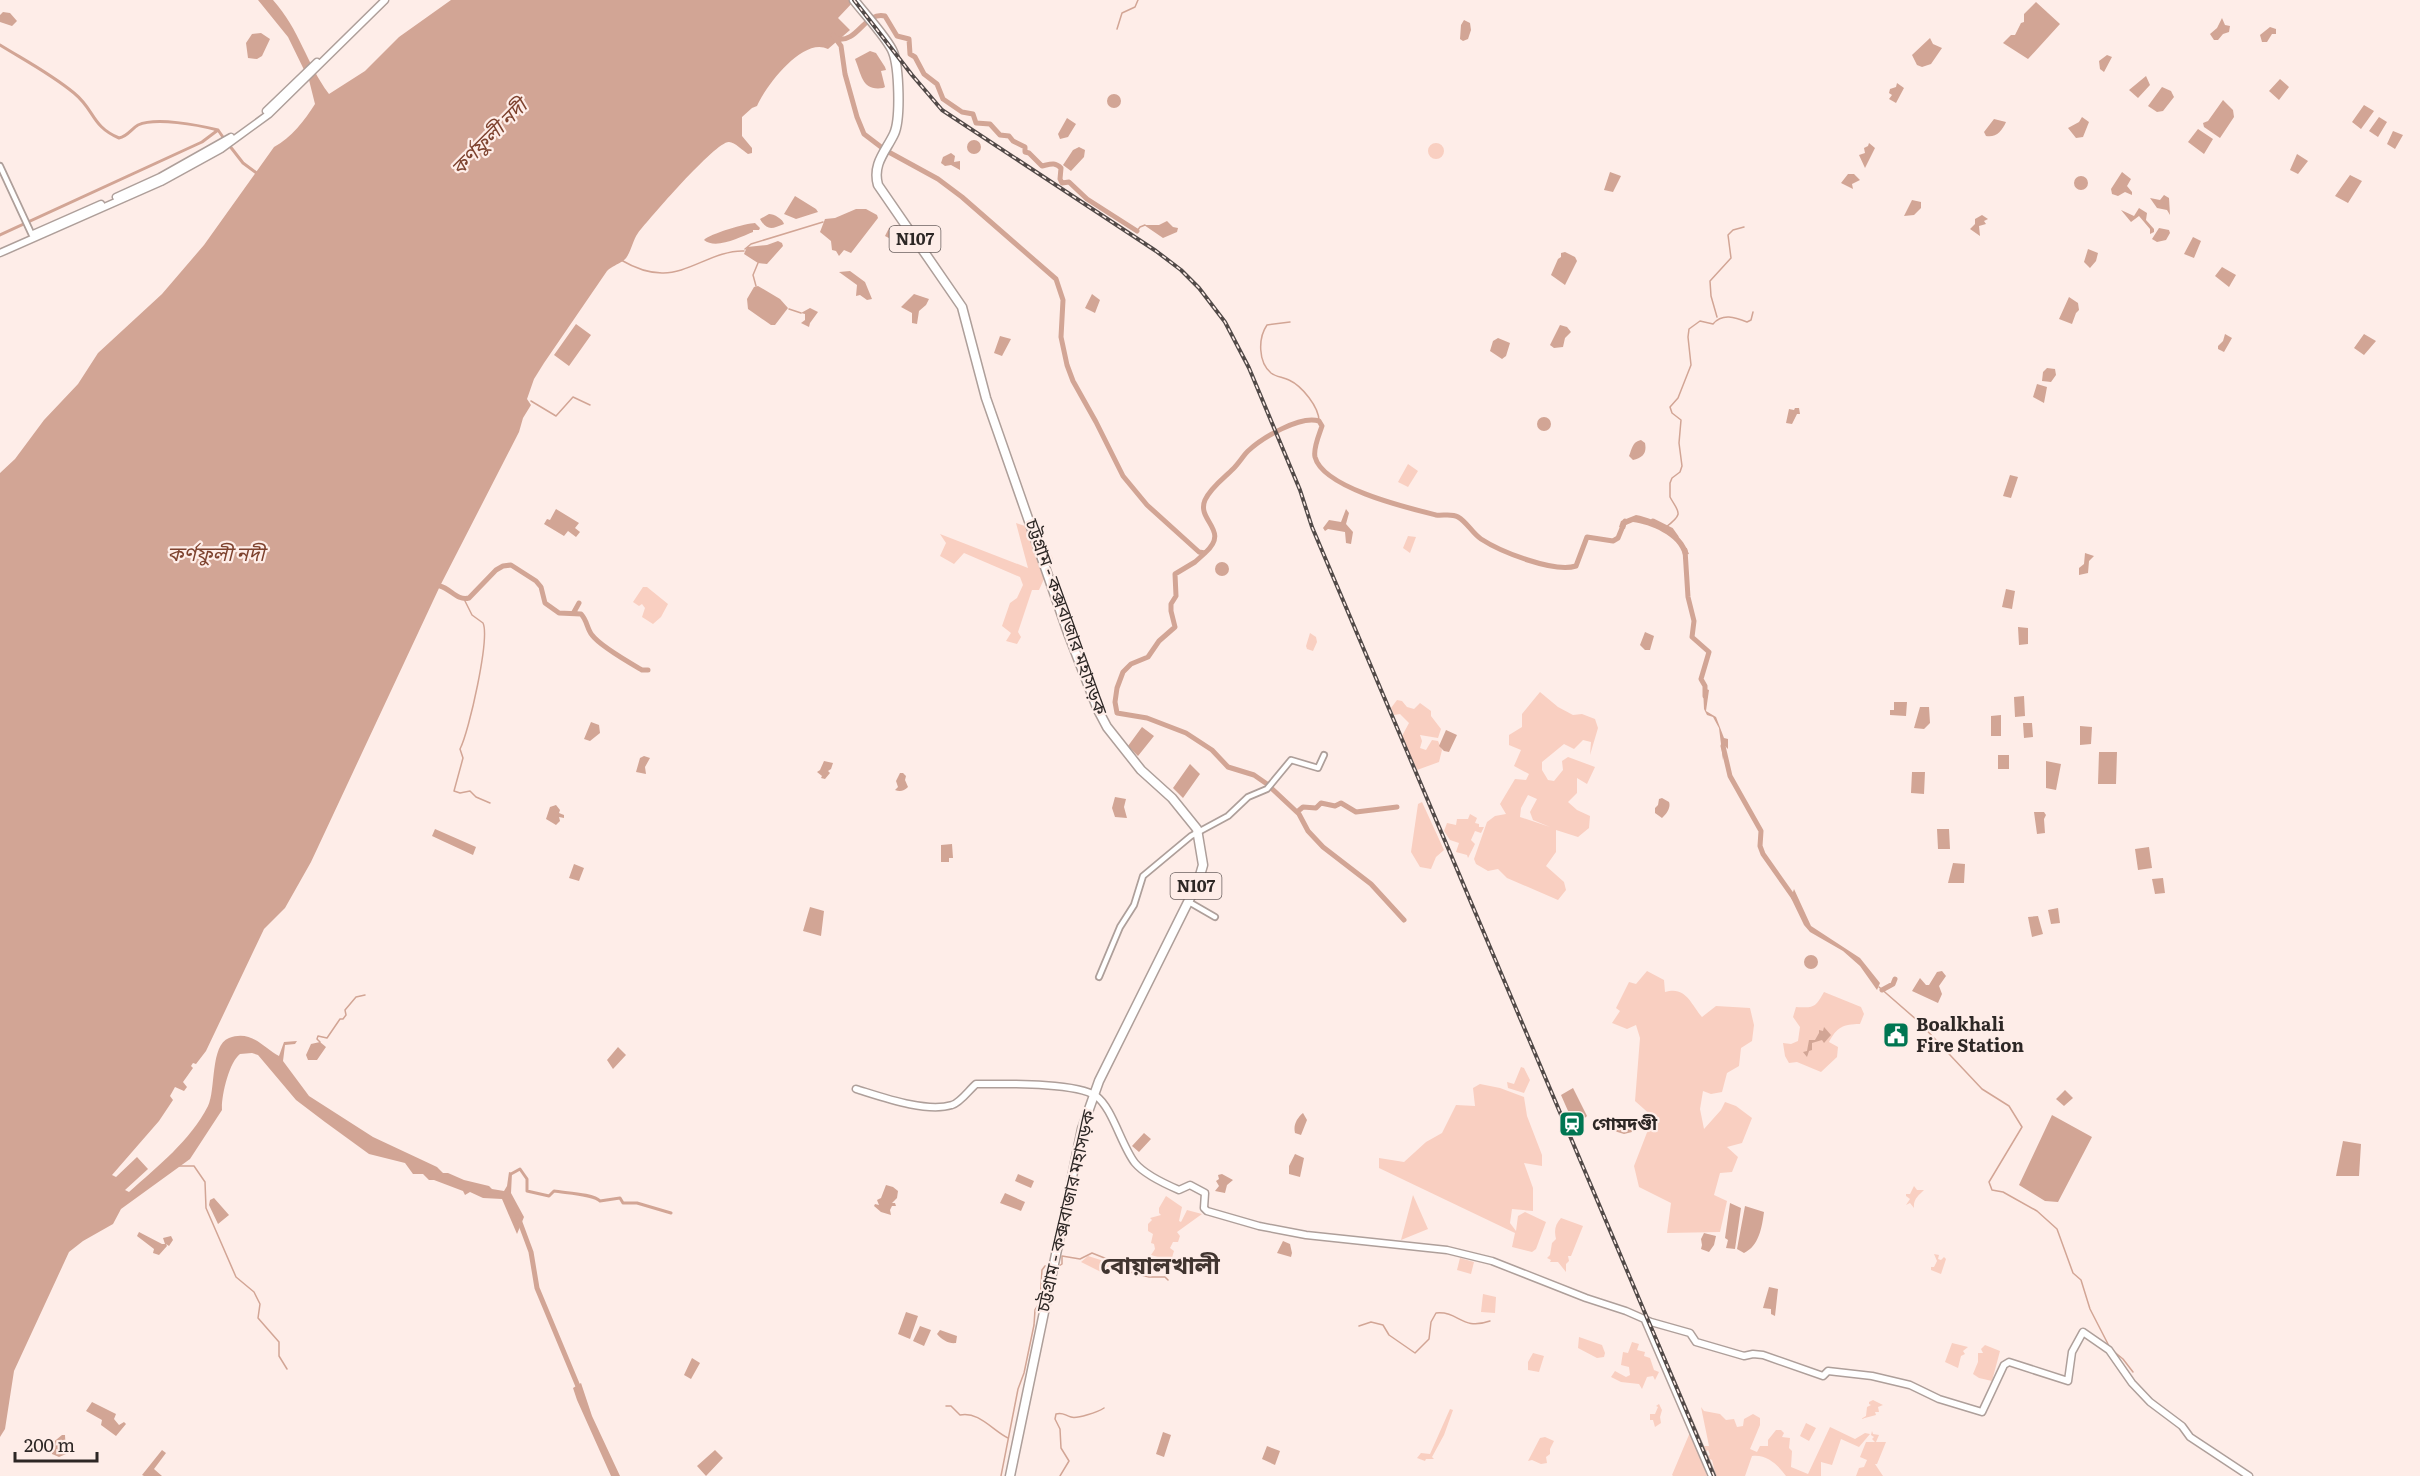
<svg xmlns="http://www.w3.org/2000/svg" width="2420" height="1476" font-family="Literata,'Noto Sans Bengali',serif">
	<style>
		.green { fill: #f9cfc1; fill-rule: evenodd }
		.water { fill: #d2a595 }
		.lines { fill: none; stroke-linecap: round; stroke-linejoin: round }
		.stream { stroke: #d2a595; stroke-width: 1.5 }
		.canal { stroke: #d2a595; stroke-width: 3 }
		.river { stroke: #d2a595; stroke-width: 5 }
		.minor-casing { stroke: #ae9f9a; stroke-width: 8 }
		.major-casing { stroke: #ae9f9a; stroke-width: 9 }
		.highway-casing { stroke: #ae9f9a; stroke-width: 11 }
		.minor { stroke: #fff; stroke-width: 4.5 }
		.major { stroke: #fff; stroke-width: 6 }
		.highway { stroke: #fff; stroke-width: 8 }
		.rail-casing { stroke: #524a48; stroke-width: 4 }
		.rail { stroke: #feede8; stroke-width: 1.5; stroke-dasharray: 4.5; stroke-linecap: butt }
		.labels { text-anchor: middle; stroke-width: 4.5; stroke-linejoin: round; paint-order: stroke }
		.shield { fill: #feede8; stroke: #6c6260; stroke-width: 1.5 }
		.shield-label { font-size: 16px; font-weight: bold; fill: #2d2725 }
		.street-label { font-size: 18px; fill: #2d2725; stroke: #feede8 }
		.poi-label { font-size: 18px; font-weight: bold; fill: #2d2725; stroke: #feede8; text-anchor: start }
		.water-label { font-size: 20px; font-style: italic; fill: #7e422e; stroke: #feede8 }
		.district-label { font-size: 24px; font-weight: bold; fill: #413530; stroke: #feede8 }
	</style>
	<rect width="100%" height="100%" fill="#feede8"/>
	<!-- green -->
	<path class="green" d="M1428 151a8 8 0 1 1 16 0a8 8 0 1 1-16 0Z
		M1408,464L1418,471L1408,487L1398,482Z
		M1016,523L1040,531L1053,559L1039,590H1032L1018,632L1021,637L1017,644L1006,641L1011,633L1002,626L1010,603L1017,598L1023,585L1020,577L964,553L954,564L940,556L946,543L940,534L1028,568Z
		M1408,536L1416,537L1410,553L1403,548Z
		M643,587H647L668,604L661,617L653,624L642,617L645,608L642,604L639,606L633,602Z
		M1310,633L1316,637L1317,642L1313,651L1307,649L1306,646Z
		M1540,692L1558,707L1573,715L1582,714L1595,719L1598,728L1590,755L1591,742L1583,740L1574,749L1564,744L1542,762V770L1548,780L1554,781L1563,770L1562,761L1568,757L1595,767L1587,784L1577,778V793L1568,802L1577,810L1590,816L1589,828L1578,837L1556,830V852L1546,866L1564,882L1566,890L1558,900L1507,878L1498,869L1488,871L1476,864L1474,859L1487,822L1495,816L1506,814L1500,804L1515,779L1526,780L1529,774L1514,766L1521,750L1509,745V735L1522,727V714ZM1528,795L1537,799L1530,812L1533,820L1550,827L1520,817L1521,808Z
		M1397,700L1402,701L1407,707L1414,709L1420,703L1431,711V716L1441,729L1438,738L1420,735L1422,741L1420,748L1426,750L1432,740L1438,741L1442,750L1439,762L1417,770L1402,736L1409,723L1400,714L1394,715L1391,708Z
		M1422,802L1444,850L1436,857L1431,869L1420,867L1411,852L1418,804Z
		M1470,814L1477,818L1475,823L1479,824V827H1484L1481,833L1475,831L1471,840L1475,844L1468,858L1467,855L1456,852L1459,843L1450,840L1444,831L1447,823L1456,825L1457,819H1468Z
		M1647,971L1664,980L1665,992C1686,986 1690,1003 1702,1017L1716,1006L1750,1008L1754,1025L1752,1041L1741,1048L1739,1066L1727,1073L1722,1092L1711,1094L1703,1091L1700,1109L1704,1129L1721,1110L1725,1102L1736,1106L1752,1118L1742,1143L1727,1147L1738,1157L1732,1172L1720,1173L1714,1195L1727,1201L1720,1232L1667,1233L1671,1203L1639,1187L1634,1166L1653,1117L1635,1101L1640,1038L1636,1025L1627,1029L1612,1023L1620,1011L1616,1008L1629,982L1636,984Z
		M1824,992L1861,1007L1864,1014L1860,1024C1843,1024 1837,1027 1829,1042L1838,1047L1837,1057L1821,1072L1797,1062L1789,1063L1785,1056L1783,1043L1791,1044L1798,1041L1800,1027L1793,1017L1796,1007C1814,1008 1815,1008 1824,992Z
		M1521,1067L1524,1068L1530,1080L1524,1093L1508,1088L1507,1082L1514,1084Z
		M1480,1084L1500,1088L1524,1097L1527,1116L1542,1155V1166L1524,1163L1533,1188V1211L1512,1209L1510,1223L1516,1231L1518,1216L1525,1212L1546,1222L1536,1249L1532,1252L1512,1247L1515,1233L1379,1168V1158L1404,1162L1426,1142L1442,1133L1456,1105L1475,1106L1473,1088Z
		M1914,1186L1917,1190H1924C1919,1195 1913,1199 1914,1208L1910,1203L1906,1205L1910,1199L1906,1196V1194H1910Z
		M1413,1195L1428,1229L1401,1240Z
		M1166,1196L1182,1207L1179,1221L1181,1222L1187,1210L1202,1214L1177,1232L1180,1236L1178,1242H1173L1170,1248L1174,1251L1171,1261L1151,1255L1155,1249L1154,1244L1151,1243L1153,1234L1148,1231V1224L1152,1220L1150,1218L1161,1215L1159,1213V1208Z
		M1561,1218L1583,1226L1571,1256H1568L1569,1261L1566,1264V1272L1558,1262H1550L1551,1260L1547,1258L1550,1255L1552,1243L1556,1239C1554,1230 1555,1225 1561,1218Z
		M1934,1254L1939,1255L1938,1259L1941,1260L1944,1257L1946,1259L1941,1274L1931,1270V1267H1934L1937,1261Z
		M1088,1256L1107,1262L1110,1267L1105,1274L1081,1262Z
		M1460,1258L1474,1262L1471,1274L1457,1270Z
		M1483,1294L1496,1297L1495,1313L1481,1312Z
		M1579,1337L1602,1345L1605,1353L1604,1357L1597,1358L1578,1348Z
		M1632,1342L1639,1344L1637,1350L1645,1352L1644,1356L1650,1358L1654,1370L1659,1372L1655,1380L1653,1376L1647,1377L1642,1389L1639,1384L1621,1382L1611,1377L1615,1371L1626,1377L1630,1375L1629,1367L1621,1365L1623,1352L1628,1353Z
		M1952,1343L1968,1347L1963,1351L1965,1354L1961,1356L1958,1368L1945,1362Z
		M1985,1345L2000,1351L1992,1381L1979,1378L1973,1374L1978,1362V1353H1983L1981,1349Z
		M1533,1353L1544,1356L1539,1372L1528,1370V1362Z
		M1873,1400L1883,1405L1878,1407L1879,1412H1875L1876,1415L1861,1419L1866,1416L1867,1407L1871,1405L1869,1404V1402Z
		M1659,1404L1662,1410L1660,1417L1661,1423L1655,1427L1653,1420H1650V1414H1655L1658,1407L1656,1406Z
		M1701,1407L1704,1411L1720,1414L1726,1420L1734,1419L1737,1427L1743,1426L1744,1419L1753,1414L1760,1418V1425L1750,1449L1757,1452L1760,1446H1768V1440L1776,1430H1781L1784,1433L1782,1437L1790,1438L1789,1448L1792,1451L1791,1467L1808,1474L1830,1427L1855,1439L1865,1433L1870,1434L1859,1447L1841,1439L1832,1465L1821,1462V1476H1786C1778,1465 1767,1454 1752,1456L1745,1476H1716L1712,1460L1706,1457L1710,1455L1708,1450L1705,1452L1703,1446H1709Z
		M1450,1409L1453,1410L1444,1435L1432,1457L1434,1459H1426L1425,1461L1417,1458L1421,1453L1430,1454Z
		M1806,1423L1816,1428L1809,1441L1800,1436Z
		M1691,1430L1707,1476H1673L1672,1475Z
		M1872,1431L1873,1434L1879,1435L1876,1442H1886L1877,1464H1875L1883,1476H1856L1859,1468L1864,1467L1867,1460L1860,1457L1866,1442H1875L1872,1439L1874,1437L1871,1435Z
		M1545,1437L1554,1441L1550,1449V1454L1546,1457L1547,1463L1541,1464L1532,1460L1528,1461L1540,1438Z"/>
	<!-- water -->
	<path class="water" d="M258,0H273C300,30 306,63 329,94L365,71L399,37L451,0H855L838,18L850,30L828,49C803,36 765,87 757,106L752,108L742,117V136L752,148V153L748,154C743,151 735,142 729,142C716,141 649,219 638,233C632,241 631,255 623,261C617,265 612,266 607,271L544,363L534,379L527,399L531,405L523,418L519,432L440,586L311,862L285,908L264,929L206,1051L196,1064L193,1063L191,1066L193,1068L183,1082L187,1087L184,1091L175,1087L170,1096L173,1100L159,1121L112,1175L116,1177L137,1157L148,1169L125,1190L129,1192C158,1166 190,1141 208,1106C216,1090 210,1045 229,1038C251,1029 264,1048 279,1056L284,1042L297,1041L295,1044L285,1045L283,1061L309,1096L373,1137L437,1167L443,1173H448L464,1180L489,1186L492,1189L504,1191L507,1186L509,1172L512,1173L511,1193L524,1217L517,1234L502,1199L483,1198L470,1192L465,1195L463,1191L434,1180H429L423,1174H413L405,1163L369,1154L325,1122L296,1100L258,1055L252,1053L240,1054C229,1062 221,1097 222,1110L190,1159L121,1209L113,1224L83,1241L69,1252L14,1371L5,1429L0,1437V473L15,459L44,420L78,384L98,353L162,294L204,245L274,147C291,138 305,120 315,104L309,80L288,37Z
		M2036,2L2060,24L2028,59L2003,43L2011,35H2015L2021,23L2024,22V14Z
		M3,12L10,13L17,21L12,26L0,22V15Z
		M2222,18L2225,25L2230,26L2229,32L2223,34L2218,40H2214L2210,34L2217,28Z
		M1464,20L1470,23L1471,30L1468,39L1463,41L1460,39L1461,25Z
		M2270,27L2276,29V34H2272L2267,42H2262L2260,35Z
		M261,33L270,39L262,56L257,59L248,58L246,43L252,34Z
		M1930,38L1933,44L1942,48L1931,64L1922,67L1917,65L1912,55Z
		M870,51L876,53L885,67L886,70L881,71L885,87L883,88C862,91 862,76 855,59Z
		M2107,55L2112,57L2104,72L2100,69L2099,61Z
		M2146,76L2150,85L2138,98L2129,90Z
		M2280,79L2289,87L2279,100L2269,91Z
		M1897,83L1904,88L1896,103L1889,99L1892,95L1889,93L1890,89L1896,87Z
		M2162,87L2171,91L2174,97L2163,111L2157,112L2148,106Z
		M1107 101a7 7 0 1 1 14 0a7 7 0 1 1-14 0Z
		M2223,100L2233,110L2234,117L2220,138L2204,127L2203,123L2208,121Z
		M2364,105L2374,111L2361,129L2352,122Z
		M2082,117L2089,122L2083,137L2076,138L2068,128L2079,122Z
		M2379,117L2387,122L2378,137L2369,131Z
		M1067,118L1076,124L1068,137L1060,139L1058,134Z
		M1994,119L2006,122C2002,131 1996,138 1986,136L1984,132Z
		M2198,129L2213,139L2204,154L2188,142Z
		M2393,131L2403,135L2395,149L2387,144Z
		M967 147a7 7 0 1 1 14 0a7 7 0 1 1-14 0Z
		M1869,143L1875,148L1865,168L1859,155L1865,153L1864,148L1868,146Z
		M1079,147L1085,150L1084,157L1071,171L1063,165L1073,150Z
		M951,153L955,156L954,162L960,161V170L951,165L945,166L941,163L943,157Z
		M2297,154L2308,161L2298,174L2290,170Z
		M1610,172L1621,176L1613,192L1604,190Z
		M2122,172L2131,179L2127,186L2132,192V195L2125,192L2118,196L2112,194L2111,189Z
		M1848,174H1854L1860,180L1852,184L1853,189L1841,183Z
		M2350,175L2362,181L2348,203L2335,196Z
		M2074 183a7 7 0 1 1 14 0a7 7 0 1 1-14 0Z
		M2164,195L2169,198L2170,215L2167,210L2157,208L2150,198L2160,200Z
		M795,196L816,209L818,212L796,219L784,214Z
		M1912,200L1921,202V208L1914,215L1904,216Z
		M2139,208L2147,213L2146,220L2154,229V232L2150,234V229L2139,216L2131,222L2121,210L2134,216Z
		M856,209H866L877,215L878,218L851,253L844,250L839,256L836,251L832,250L831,241L820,232L825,219L835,218Z
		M769,214C774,214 783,219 784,224C772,229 767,231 760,219Z
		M1982,215L1988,219L1984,221L1986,224L1979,226L1980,236L1970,229L1975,224V219Z
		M1167,221L1173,227L1178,228L1177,232L1163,238L1144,225H1159Z
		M755,223L760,228L759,230H753V232C740,237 716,250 704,240C709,234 747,223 755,223Z
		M897,225L905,231L913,241L908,248L885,236L889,228Z
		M2159,228L2169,230L2170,233L2166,240L2157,242L2152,239Z
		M2193,237L2201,241L2194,258L2184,254Z
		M778,241L782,243L783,246L767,264L758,263L744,254L747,247L767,245Z
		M2088,249L2098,253L2096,261L2090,268L2084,262Z
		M1565,252L1575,257L1577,261L1565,285L1551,275L1558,259L1561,257V253Z
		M2222,267L2236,275L2229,287L2215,276Z
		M850,271L865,282L872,299L867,300L860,295L856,296L857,285L839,272Z
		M758,286L780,299L788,308L775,325H771L748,309L747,299L754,287Z
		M914,294L929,299L926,305L919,311L917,324L912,323V313L901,307Z
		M1092,294L1100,300L1095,313L1085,308Z
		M2069,297L2078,303L2079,310L2076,313L2072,324L2059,319Z
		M810,308L818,312L810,323L809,327L801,323L805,320V314L801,313Z
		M576,324L591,335L569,366L554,355Z
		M1560,325L1567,327L1571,332L1565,338L1563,347L1554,348L1550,345Z
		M2225,334L2232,338L2224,352L2218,349V346L2223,341Z
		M2364,334L2376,341L2364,355L2354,348Z
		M1000,336L1011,339L1002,356L994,353Z
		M1498,338L1510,343L1506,356L1502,359L1490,351L1493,341Z
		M2047,368L2055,369L2056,375L2051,382L2042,381L2043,372Z
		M2037,384L2047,387L2044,403L2033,397Z
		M1795,408H1799L1800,414H1797L1792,424L1786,423L1789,409L1794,410Z
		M1537 424a7 7 0 1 1 14 0a7 7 0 1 1-14 0Z
		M1641,440L1645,443C1647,453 1643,458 1633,460L1629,456C1632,449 1632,442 1641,440Z
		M2010,475L2018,477L2011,498L2003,496Z
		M556,509L579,523L575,528L580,532L576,537L568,531L564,536L544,524L547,519L550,520Z
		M1346,509L1349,513L1346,524L1353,532L1351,544L1346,543L1345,532L1328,529L1325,531L1323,528L1329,520L1341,522Z
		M1636,515C1657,519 1682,532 1689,554L1683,555C1679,536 1650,524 1633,522L1626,525L1625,529L1619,527L1621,521Z
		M2085,553L2094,556L2089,561L2088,573L2079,575V568L2084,564Z
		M1215 569a7 7 0 1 1 14 0a7 7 0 1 1-14 0Z
		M2006,589L2015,591L2012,609L2002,607Z
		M2018,627L2028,628V644L2019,645Z
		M1645,632L1654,636L1650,650H1645L1640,645Z
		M1703,688L1709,690L1706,711L1716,717L1724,738L1728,739V749L1725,746L1723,760L1719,728L1713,717L1707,715L1704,709Z
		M2024,696L2025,716L2015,717L2014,697Z
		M1894,702H1907L1906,716L1890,715V710H1894Z
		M1920,707H1929L1930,723L1924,729L1914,728Z
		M2001,715V736H1991V716Z
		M591,722L599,725L600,733L590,741L584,739Z
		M2023,723H2032L2033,737L2024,738Z
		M2080,726L2092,727L2091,744L2080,745Z
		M1142,727L1154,736L1138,756L1128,746Z
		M1446,730L1457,735L1449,752L1444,751L1439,746Z
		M2099,752H2117L2116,784H2098Z
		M1998,755H2009V769H1998Z
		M644,756L650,758L645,767L646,774L636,772L640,758Z
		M824,761L833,763L831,769L828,771L830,773L825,779L821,778L822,776L817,772L820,770Z
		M2046,761L2061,764L2056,790L2046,788Z
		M1190,764L1200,774L1183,798L1173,788Z
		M1912,772H1925L1924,794L1911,793Z
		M900,773H903L906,776L905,780L908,787C904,791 900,792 895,790L898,787L896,781Z
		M1115,797L1126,799L1124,807L1127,818L1115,817L1112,808Z
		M1662,798L1669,802C1671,807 1667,814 1662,818L1655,813V808L1658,805L1659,799Z
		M556,805L560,810L559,813L564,815V818L559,817L560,821L556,825L546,819L550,807Z
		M2034,812H2044L2046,815L2044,819L2045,833L2037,834Z
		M435,829L476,847L473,855L432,836Z
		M1937,829H1949L1950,849H1938Z
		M952,844L953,858H949V862H941V845Z
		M2149,847L2152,868L2138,870L2135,849Z
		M1953,863L1965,864L1964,883H1948Z
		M574,864L584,868L579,881L569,878Z
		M2163,878L2165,893L2155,894L2152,879Z
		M1794,889L1811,926L1860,958L1880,983L1877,990L1860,966L1843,951L1810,932L1804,925L1791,898Z
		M810,907L824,911L821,936L803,931Z
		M2058,908L2060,923L2051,924L2048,910Z
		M2038,916L2043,934L2032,937L2028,917Z
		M1804 962a7 7 0 1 1 14 0a7 7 0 1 1-14 0Z
		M1942,971L1946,976L1939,986L1942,994L1938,1003L1912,991L1920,978L1926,985H1929L1937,972Z
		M1824,1027L1831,1035L1824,1043L1822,1040L1812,1043V1050L1809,1051L1807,1057L1803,1052L1807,1051L1809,1040H1815L1819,1033V1030L1823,1031Z
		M320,1042L326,1047L317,1060H308L306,1055L311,1044Z
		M618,1047L626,1055L613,1069L607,1060Z
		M1573,1088L1587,1116L1577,1125L1572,1120L1561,1095Z
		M2065,1090L2073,1098L2064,1106L2056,1099Z
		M1303,1113L1307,1120L1301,1135L1295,1133C1293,1125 1297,1118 1303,1113Z
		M2052,1115L2092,1137L2058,1202L2045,1201L2019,1185Z
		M1623,1119L1633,1127L1632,1132L1624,1134L1611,1130L1617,1120Z
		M1144,1133L1151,1139L1139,1152L1132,1146Z
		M2343,1141L2361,1144L2359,1176H2336Z
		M1295,1154L1304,1158L1300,1177L1289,1174V1166Z
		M1018,1174L1034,1181L1031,1188L1015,1181Z
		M1222,1174L1233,1180L1227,1185L1225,1193L1215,1191L1219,1186L1216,1181L1219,1179L1218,1175Z
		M886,1185L893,1187L898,1191L897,1198L892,1203H895L896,1206H892L890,1210L891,1215L881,1212L874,1206L875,1204L879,1205L877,1200L881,1198Z
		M1005,1193L1025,1202L1021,1211L1000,1203Z
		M214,1198L229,1215L218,1224L209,1205L210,1200Z
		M1730,1203L1741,1208L1735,1249L1726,1248L1728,1240L1725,1238Z
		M1745,1206L1764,1212C1762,1227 1759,1246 1744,1253L1737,1249Z
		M139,1232L162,1244H165L163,1238L171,1236L173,1240L169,1246L166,1244L167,1246L159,1255L153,1253L154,1249L137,1236Z
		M1704,1233L1716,1236L1714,1245L1709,1252L1701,1249L1702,1245L1701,1239Z
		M1283,1241L1290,1244L1292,1253L1291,1257L1277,1253Z
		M1769,1287L1778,1289L1775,1316L1771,1314V1309L1763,1308Z
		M906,1312L918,1316L910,1339L898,1334Z
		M920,1326L931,1330L924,1346L913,1341Z
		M940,1330L957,1336L956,1343C949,1344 942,1340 937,1334Z
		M692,1358L700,1363L691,1379L684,1375Z
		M581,1383L592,1416L620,1476H611L577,1400L573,1388Z
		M92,1402L116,1414L114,1419L119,1425L124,1422L126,1424L116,1436L101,1425L102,1420L86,1411Z
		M1163,1432L1171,1435L1164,1457L1156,1454Z
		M62,1435H65L66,1454L59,1457L52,1454L51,1444Z
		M1267,1446L1280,1451L1275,1465L1262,1459Z
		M162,1450L166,1453L154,1469L162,1476H144L142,1475Z
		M715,1450L723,1458L706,1476L697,1466Z"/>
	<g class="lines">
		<!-- stream -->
		<path class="stream" d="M1117,29L1122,13L1135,7L1138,0
			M1137,231L1140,227L1145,225
			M745,249L751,244L823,222
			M621,260C633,267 648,273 662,273C688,274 715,250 744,251
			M756,286L753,275L758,263
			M789,309L801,313
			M1717,317L1711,296L1710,281L1731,258L1728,235L1733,230L1744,227
			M1290,322L1267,325C1258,338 1258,362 1271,373C1276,377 1283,377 1289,380C1302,386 1319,407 1319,421
			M531,401L556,416L573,397L590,405
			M1666,527C1685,513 1678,512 1670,497V483L1672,478L1680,472L1682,466L1679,443L1681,420L1672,413L1670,407L1678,398L1691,365L1688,337L1689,329L1700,321L1713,324C1722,313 1735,317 1747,322L1751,320L1753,312
			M464,599L472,615L483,623C490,638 469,732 460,749L463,758L454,791L460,793L470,791L476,797L490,803
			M1879,987L1918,1021L1982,1089L2009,1106L2022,1127L1989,1182L1992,1190L2003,1192L2037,1211L2057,1229L2073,1273L2081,1280L2090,1309L2109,1346
			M320,1042L317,1039L318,1036L327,1038L340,1019H343L346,1015L345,1010L356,997L365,995
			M178,1166H194L205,1182L206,1208L236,1277L254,1292L260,1304L258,1318L279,1342V1356L287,1369
			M1056,1268L1062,1264V1256L1080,1259L1092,1253L1107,1259C1112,1268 1119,1270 1129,1271
			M1130,1272L1149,1277H1165L1168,1280
			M1359,1326L1371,1322L1383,1325L1389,1335L1415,1353L1429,1339L1431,1322L1436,1313C1460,1311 1461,1331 1490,1321
			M2112,1350L2123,1359L2133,1372
			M946,1406H951L960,1415C979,1411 993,1431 1008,1438
			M1001,1476L1018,1389L1024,1373L1034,1325L1035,1310L1040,1302L1042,1270L1045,1266H1051
			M1060,1476L1069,1461L1061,1448L1060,1429L1055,1419L1056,1414C1063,1412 1064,1415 1071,1417C1077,1419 1098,1412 1104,1408"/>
		<!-- canal -->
		<path class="canal" d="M0,45C26,61 51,74 74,93C95,110 91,126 119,138C128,136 131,129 138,125C156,117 198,125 218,130
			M229,145L243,163L258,174
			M0,235L202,142L218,130L225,140
			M511,1174L520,1169L527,1179V1191L549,1196L554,1191C566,1193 594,1194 600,1201L620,1198L623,1203H637L671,1213"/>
		<!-- river -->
		<path class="river" d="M833,35L841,46L845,74L857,117L864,134L885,150L938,179L962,197L1056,279L1063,300L1061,337L1067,365L1073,381L1096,422L1123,476L1147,505L1199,552L1205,553C1231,530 1196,521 1205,500C1211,487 1224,478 1233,469C1239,463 1243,456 1248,451C1262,438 1300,415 1319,421L1322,426C1319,435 1313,448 1315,457C1323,488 1408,508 1436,515C1443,516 1451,513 1458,517C1467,522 1472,533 1481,539C1501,552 1554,573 1576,566L1587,537L1613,541L1618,538L1625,521
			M837,39C858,43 865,11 885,16L897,36L909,39L910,54L915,57L924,74L937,84L943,99L962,112L973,114L976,123L990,124L1000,135L1009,136L1013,141L1025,147V152L1029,153L1042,166C1051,164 1055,162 1061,168L1060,179L1062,183L1069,182L1087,199L1137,231
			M1653,521L1671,530L1676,537
			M1685,550L1688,597L1694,621L1692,637L1709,652L1701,679L1705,686V696
			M1205,553L1195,562L1175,574L1176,596L1171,604V611L1175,627L1159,641L1148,657L1131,664L1123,672L1117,688L1115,702L1117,713L1147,718L1186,733L1212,750L1228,767L1254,775L1267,784L1299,814L1308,831L1323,847L1371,884L1404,920
			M440,586C451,589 457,601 469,598L496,570L503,566L511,565L536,581L541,587L545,603L559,613L581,614C587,620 587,629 592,635C600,646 630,663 642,670H648
			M574,612L579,603
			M1723,746L1730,776L1761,831L1760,846L1763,854L1794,898
			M1297,812L1303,807L1316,808L1321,803L1335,806L1341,803L1356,812L1397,807
			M1882,990L1893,984L1895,979
			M518,1217L531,1252L537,1288L580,1391"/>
		<defs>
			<path id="minor" d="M0,166L32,235
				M1189,902L1215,917
				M1099,977L1120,927L1134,905L1143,876L1191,836L1228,816L1248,797L1267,789L1291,760L1318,768L1324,755"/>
			<path id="major" d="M266,111L317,62
				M116,197L160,177L231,137
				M33,234L101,204
				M0,253L161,182L221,149L269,114L385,0
				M856,1089C882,1097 926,1113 952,1105C960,1103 969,1090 976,1084C1002,1084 1076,1082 1096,1096C1112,1107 1122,1147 1135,1163C1145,1175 1165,1184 1179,1190L1190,1185L1205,1193L1204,1208L1207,1211L1259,1226L1306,1235L1447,1250L1492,1261L1586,1298L1626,1311L1651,1322L1690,1333L1696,1342L1744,1356L1753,1354L1763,1355L1823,1376L1828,1371L1872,1376L1910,1385L1939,1399L1982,1412L2004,1365L2009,1362L2068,1381L2072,1352L2083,1332L2109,1350L2132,1383L2150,1402L2182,1426L2190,1437L2249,1476
				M1645,1320L1712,1476"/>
			<path id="highway" d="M854,0C863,12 888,39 893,52C899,67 901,119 894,134C886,151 872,164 878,185L962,307L986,398L1068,633L1098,710L1107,727L1141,770L1172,798L1197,829L1203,865L1198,882L1099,1081L1082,1129L1010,1476"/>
		</defs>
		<!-- minor casing -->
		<use href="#minor" class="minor-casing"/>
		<!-- major casing -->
		<use href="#major" class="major-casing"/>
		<!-- highway casing -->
		<use href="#highway" class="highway-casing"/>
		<!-- minor -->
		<use href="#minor" class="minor"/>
		<!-- major -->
		<use href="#major" class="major"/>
		<!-- highway -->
		<use href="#highway" class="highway"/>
		<defs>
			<path id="rail" d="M854,0L912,75L942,110L1156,251L1181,270L1199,288L1225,322L1249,368L1300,490L1312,527L1714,1476"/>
		</defs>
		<!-- rail casing -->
		<use href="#rail" class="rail-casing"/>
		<!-- rail -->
		<use href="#rail" class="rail"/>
	</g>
	<!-- icons -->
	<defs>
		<symbol id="civic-square" viewBox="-11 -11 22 22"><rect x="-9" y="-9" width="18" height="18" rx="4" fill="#007652" stroke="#feede8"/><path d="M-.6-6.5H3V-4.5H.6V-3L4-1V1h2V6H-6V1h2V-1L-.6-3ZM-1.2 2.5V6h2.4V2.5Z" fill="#fff"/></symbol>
		<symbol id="station-square" viewBox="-11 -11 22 22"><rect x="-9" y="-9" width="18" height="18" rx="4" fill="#007652" stroke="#feede8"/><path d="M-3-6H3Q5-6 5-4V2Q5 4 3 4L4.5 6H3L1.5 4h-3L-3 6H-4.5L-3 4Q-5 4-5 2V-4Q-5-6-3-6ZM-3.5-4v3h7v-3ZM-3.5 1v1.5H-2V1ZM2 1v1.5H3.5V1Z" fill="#fff"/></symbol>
	</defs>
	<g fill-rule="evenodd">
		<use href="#civic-square" x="1881" y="1020" width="30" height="30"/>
		<use href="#station-square" x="1557" y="1109" width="30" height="30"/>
	</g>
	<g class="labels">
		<!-- shield labels -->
		<g class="shield">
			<rect x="889.5" y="226" width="51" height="26" rx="4.5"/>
			<rect x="1170.5" y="873" width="51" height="26" rx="4.5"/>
		</g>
		<g class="shield-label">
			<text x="915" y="245">N107</text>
			<text x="1196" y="892">N107</text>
		</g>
		<!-- street labels -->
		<g class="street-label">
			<text transform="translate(1066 617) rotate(70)" y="6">চট্টগ্রাম - কক্সবাজার মহাসড়ক</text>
			<text transform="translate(1066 1211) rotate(-77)" y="6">চট্টগ্রাম - কক্সবাজার মহাসড়ক</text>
		</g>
		<!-- poi labels -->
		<g class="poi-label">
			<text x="1916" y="1031">Boalkhali<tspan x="1916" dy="21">Fire Station</tspan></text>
			<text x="1592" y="1130">গোমদণ্ডী</text>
		</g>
		<!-- water labels -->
		<g class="water-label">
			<text transform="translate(489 137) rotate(-45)" y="7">কর্ণফুলী নদী</text>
			<text x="216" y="561">কর্ণফুলী নদী</text>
		</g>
		<!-- district labels -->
		<g class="district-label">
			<text x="1160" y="1274">বোয়ালখালী</text>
		</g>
	</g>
	<!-- scale -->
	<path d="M15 1452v9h82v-9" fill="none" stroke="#2d2725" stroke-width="3"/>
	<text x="24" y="1452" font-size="18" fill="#2d2725" stroke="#feede8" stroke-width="4.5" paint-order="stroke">200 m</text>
</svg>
